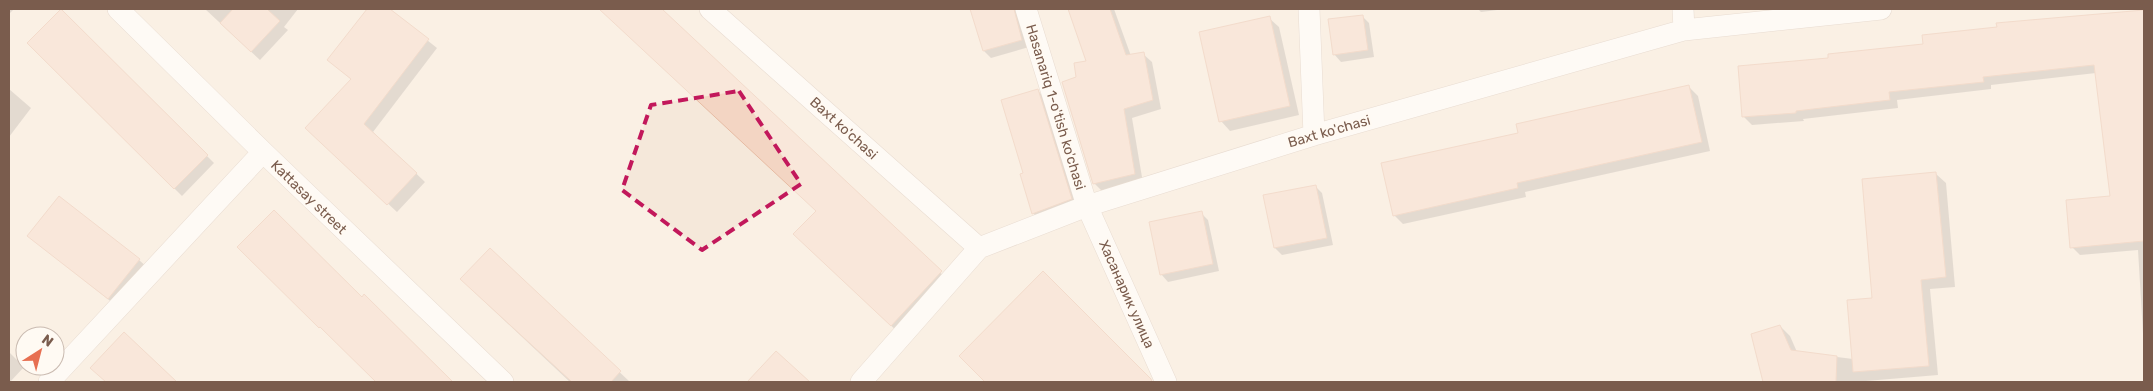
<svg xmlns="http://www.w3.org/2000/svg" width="2153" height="391" font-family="Rubik,sans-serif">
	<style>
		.residential { fill: #f5e8da; fill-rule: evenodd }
		.shadow { fill: #0003 }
		.building { fill: #f3d5c3; stroke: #e6bba3 }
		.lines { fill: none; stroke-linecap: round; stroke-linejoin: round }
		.minor-casing { stroke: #d1beb0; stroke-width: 22 }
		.minor { stroke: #fff; stroke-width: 21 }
		.marked { fill: none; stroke: #c2185b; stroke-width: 4; stroke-dasharray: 10 6; stroke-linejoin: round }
		.labels { text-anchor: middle; stroke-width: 4; stroke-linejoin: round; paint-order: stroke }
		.street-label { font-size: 14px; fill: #7a5c4d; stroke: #fffaf3 }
	</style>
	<rect width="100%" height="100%" fill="#fdf6ec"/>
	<!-- residential -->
	<path class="residential" d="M9,9H2144V382H9ZM25,336H55V366H25Z"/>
	<!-- shadow -->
	<path class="shadow" d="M9,9H14L9,14Z
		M205,9H298L284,27L288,30L260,60Z
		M369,9H388L437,48L373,132L425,182L397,212L316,137L352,80L329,60Z
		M600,9H661L949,281L900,334L803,243L817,211Z
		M971,9H1022L1029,47L991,58L984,51Z
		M1069,9H1114L1131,56L1143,54L1152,62L1161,109L1132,118L1143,183L1103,192L1094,183L1078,78L1088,62Z
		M1478,9H1505L1481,12Z
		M61,10L214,163L182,196L28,43Z
		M2144,11V350L2138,250L2080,255L2072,247L2111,197L2096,73L1991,85V89L1897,100L1898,108L1803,119L1804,121L1752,125L1744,117L1830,59Z
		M1362,16L1369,23L1374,57L1341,62L1334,54Z
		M1269,18L1279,27L1299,115L1230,131L1221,121Z
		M1689,87L1698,96L1710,151L1525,192L1526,197L1403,224L1394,215L1519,134Z
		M9,89L31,108L9,137Z
		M1037,90L1045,98L1078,206L1040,220L1033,213L1025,174Z
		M1936,174L1946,183L1955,287L1930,289L1938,375L1854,382H1764L1752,335L1780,326L1790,336L1797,352L1853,359L1874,299Z
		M1315,186L1322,193L1333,245L1282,255L1275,248Z
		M1201,213L1208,220L1219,271L1168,282L1161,274Z
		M29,236L139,260L149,269L119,308Z
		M239,247L362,299L364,296L452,382H379Z
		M490,250L630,382H570L471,289Z
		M1043,273L1152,382H1073L1053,363L1033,382H987L960,356Z
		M124,334L176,382H107L92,368Z
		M9,352L24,367L10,382H9Z
		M777,353L809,382H749Z"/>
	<!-- building -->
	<path class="building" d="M61,9L208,155L174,189L27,43Z
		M233,9H267L280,21L251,52L220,23Z
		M367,9H390L429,39L364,124L417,173L387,205L305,128L351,79L327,60Z
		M599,9H662L942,271L891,326L793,234L816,211Z
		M970,9H1014L1022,40L983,51Z
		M1068,9H1110L1126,55L1144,52L1153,100L1124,109L1135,174L1093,184L1062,82L1076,77L1074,63L1086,61Z
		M2144,10V241L2070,248L2066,200L2110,196L2094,65L1983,77L1984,82L1889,92L1890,100L1796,111V113L1742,117L1738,66L1828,58V54L1923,44L1922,35L1997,27L1996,23Z
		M1363,15L1368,50L1333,55L1328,19Z
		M1270,16L1290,106L1219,122L1199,32Z
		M1689,85L1702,142L1517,183L1518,188L1393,216L1381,163L1518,133L1516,124Z
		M1038,89L1072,199L1032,214L1020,174L1023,173L1001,100Z
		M1936,172L1946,277L1921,280L1929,366L1853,372L1847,300L1872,298L1862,179Z
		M1316,185L1327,238L1274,248L1263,195Z
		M59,196L140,259L108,299L27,236Z
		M274,210L362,297L364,294L453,382H376L320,327L319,328L237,247Z
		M1202,211L1213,264L1160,275L1149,222Z
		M490,248L621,371L611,382H572L460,279Z
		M1043,271L1151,379L1152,382H985L959,356Z
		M1780,325L1791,350L1837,356L1836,382H1763L1751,334Z
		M124,332L177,382H106L90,368Z
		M776,351L810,382H747Z"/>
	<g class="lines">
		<defs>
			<path id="minor" d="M118,9L263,152L503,382
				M710,9L979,248
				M1026,9L1087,206L1166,382
				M1309,9L1314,135
				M1683,9L1684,30
				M49,382L263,152
				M861,382L979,248L1087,206L1314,135L1684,30L1881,9"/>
		</defs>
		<!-- minor casing -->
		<use href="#minor" class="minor-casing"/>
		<!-- minor -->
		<use href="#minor" class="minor"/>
	</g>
	<!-- marked area -->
	<path d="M0 0H2153V391H0ZM739,91L801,184L702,250L622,190L651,105Z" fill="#fdf6ec" fill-opacity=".55" fill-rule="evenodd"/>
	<path class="marked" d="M739,91L801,184L702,250L622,190L651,105Z"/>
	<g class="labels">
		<!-- street labels -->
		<g class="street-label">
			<text transform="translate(1056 107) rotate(73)" y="5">Hasanariq 1-o'tish ko'chasi</text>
			<text transform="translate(844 128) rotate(42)" y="5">Baxt ko'chasi</text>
			<text transform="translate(1329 131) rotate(-16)" y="5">Baxt ko'chasi</text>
			<text transform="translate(309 197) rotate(44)" y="5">Kattasay street</text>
			<text transform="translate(1127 294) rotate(66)" y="5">Хасанарик улица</text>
		</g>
	</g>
	<!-- border -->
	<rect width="2153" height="391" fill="none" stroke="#7a5c4d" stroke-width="20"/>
	<!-- north arrow -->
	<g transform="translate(40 351) rotate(36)"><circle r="24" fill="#fffaf3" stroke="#cabbb1"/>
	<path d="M0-4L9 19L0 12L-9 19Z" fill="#e76f51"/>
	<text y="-8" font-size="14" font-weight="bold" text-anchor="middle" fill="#7a5c4d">N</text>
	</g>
</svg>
